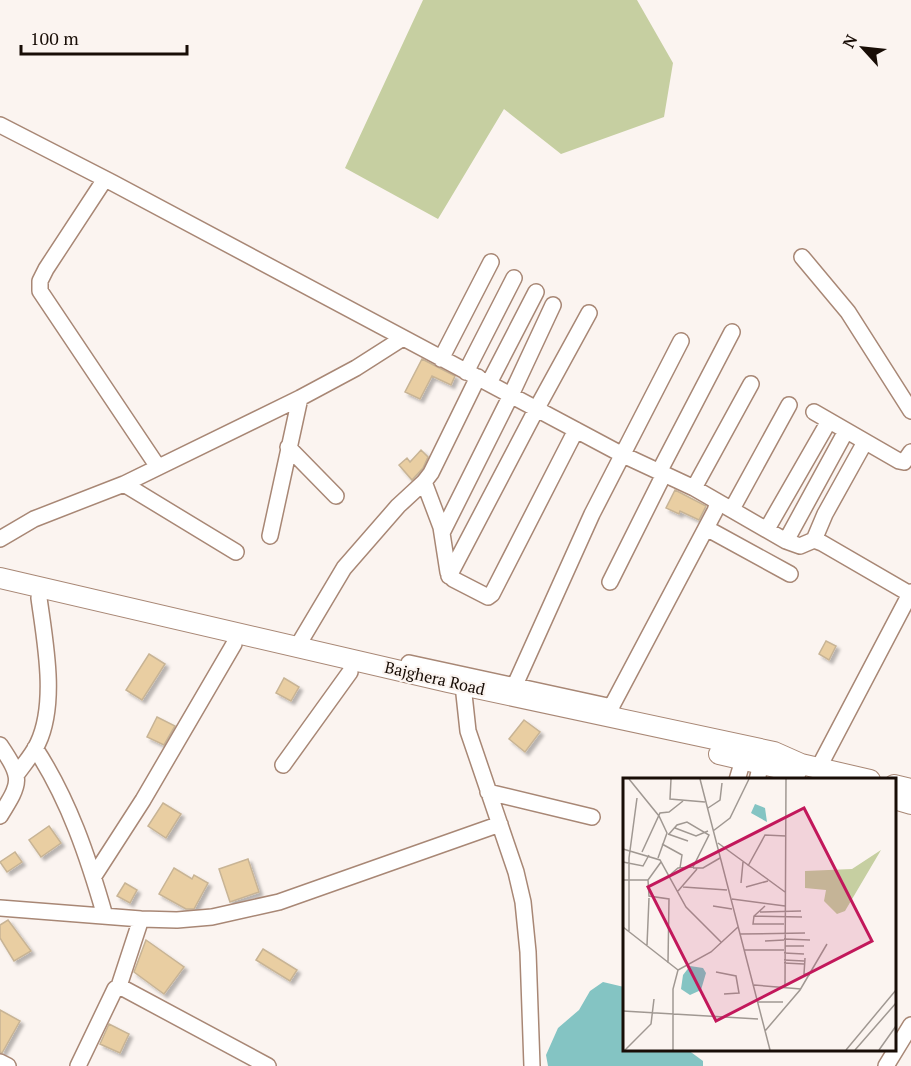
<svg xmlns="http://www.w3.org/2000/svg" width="911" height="1066" font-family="'PT Serif',serif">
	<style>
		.green { fill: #c6cfa1 }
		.water { fill: #84c4c3 }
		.building { fill: #e9cea2; stroke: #c8b495; stroke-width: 1.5; filter: url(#shadow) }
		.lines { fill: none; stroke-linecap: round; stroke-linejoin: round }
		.minor-casing { stroke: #a88775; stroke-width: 18 }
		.major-casing { stroke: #a88775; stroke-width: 22 }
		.minor { stroke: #fff; stroke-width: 15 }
		.major { stroke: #fff; stroke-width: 20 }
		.labels { text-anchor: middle; stroke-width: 4.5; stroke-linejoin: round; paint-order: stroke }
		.street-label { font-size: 16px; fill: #180d06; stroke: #fbf4f0 }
		.inset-road { fill: none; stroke: #a09892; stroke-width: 1.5 }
		.view { fill: #c2185b; fill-opacity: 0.15; stroke: #c2185b; stroke-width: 3 }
		.inset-edge { fill: none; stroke: #180d06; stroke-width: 3 }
	</style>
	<defs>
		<filter id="shadow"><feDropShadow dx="3.5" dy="3.5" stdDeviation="1.5" flood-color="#0004"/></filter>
	</defs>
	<rect width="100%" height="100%" fill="#fbf4f0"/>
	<!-- green -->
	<path class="green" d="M423,0H637L673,63L664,117L561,154L504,109L438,219L345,168Z"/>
	<!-- water -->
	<path class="water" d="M603,982L624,987V1050H688L703,1061V1066H548L546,1055L558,1028L579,1010L590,991Z"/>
	<!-- building -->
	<path class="building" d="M422,359L455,376L451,385L432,376L420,399L405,392Z
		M421,450L428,457L423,468L412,480L399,465L407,458L410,462Z
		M675,490L706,506L699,520L680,511L679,514L666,508Z
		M826,641L836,646L829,660L819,654Z
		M149,654L165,664L142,700L126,690Z
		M284,678L299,687L291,701L276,693Z
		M157,717L175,726L164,745L147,737Z
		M524,720L540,732L525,752L509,739Z
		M163,803L181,814L166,838L148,826Z
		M49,826L61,843L41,857L29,840Z
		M15,852L22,862L7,872L0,862Z
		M248,859L259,892L230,902L219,869Z
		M174,868L192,879L194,875L208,883L194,909H186L159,894Z
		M125,883L137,890L130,903L117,896Z
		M8,920L31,951L14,961L0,938V925Z
		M146,940L184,967L164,994L134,972Z
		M263,949L297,970L290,981L256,960Z
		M0,1010L20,1021L2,1053L0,1052Z
		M109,1024L129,1034L120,1053L100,1044Z"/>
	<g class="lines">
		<defs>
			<path id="minor" d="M0,125L113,183L621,454L694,488L786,541L800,546L814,540L822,543L910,594
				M105,179L46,269L40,281V291L158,467
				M802,257L848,312L911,411
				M441,359L491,262
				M466,372L514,278
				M489,383L536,292
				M814,412L899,461L904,462L911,452
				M288,447L336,496
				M659,472L732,332
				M424,482L441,527L448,572L453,579L488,597L492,594L576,430
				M124,484L236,552
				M694,488L751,384
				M732,509L789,405
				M706,528L790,574
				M767,529L829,421
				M442,533L511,395L553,305
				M270,536L300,398
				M0,539L34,519L124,484L300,398L356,368L403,338
				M814,540L825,514L865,442
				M786,541L846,431
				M449,576L537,408L589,313
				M610,582L664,474
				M297,647L344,568L398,506L424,482L431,473L478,377
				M409,663L612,707
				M463,685L468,731L516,872L523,902L528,952L532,1066
				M510,696L592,514L681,341
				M607,715L715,511L718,502
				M0,745C23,779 21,782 0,816
				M35,748C69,800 88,857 105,916
				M283,765L350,672
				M819,767L911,592
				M17,774C24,764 33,754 38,743C57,702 45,642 39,598
				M737,780L743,760
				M757,780L761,764
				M488,792L592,817
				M94,876L143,800L234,644
				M0,908L141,919L177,920L212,917L279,902L500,824
				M119,986L141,919
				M0,1062L8,1066
				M78,1066L115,989L119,986L268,1066
				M886,1066L911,1025"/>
			<path id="major" d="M0,578L448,682L774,752L801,764L870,780
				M719,754L796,772
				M894,785L911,789
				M894,799L911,804"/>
		</defs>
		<!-- minor casing -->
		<use href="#minor" class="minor-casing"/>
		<!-- major casing -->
		<use href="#major" class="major-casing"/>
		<!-- minor -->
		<use href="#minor" class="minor"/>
		<!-- major -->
		<use href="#major" class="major"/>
	</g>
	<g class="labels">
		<!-- street labels -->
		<g class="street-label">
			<text transform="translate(435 678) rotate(13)" y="6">Bajghera Road</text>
		</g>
	</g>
	<!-- overview -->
	<g transform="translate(623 778)">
		<rect width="273" height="273" fill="#fbf4f0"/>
		<path d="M258,72L222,133L214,136L201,123L203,112L182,110V93L229,91Z" fill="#c6cfa1"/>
		<path d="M132,26L142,30L144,44L128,35ZM67,188L80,190L83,195L78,212L67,217L58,211L60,197Z" fill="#84c4c3"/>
		<path class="inset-road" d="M6,1L36,38L44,55L35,80M48,1L47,21L82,24M77,1L147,272M85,30L97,22L99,5M52,50L73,58L85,53M90,53L107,40L126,1M45,56L65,63M46,56L54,47L64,44L86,57L70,89L55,90L48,96M95,65L162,114M39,66L59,77L57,90M0,71L37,82L63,129L98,164M19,74L37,35L46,34L60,23M0,84L20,88L26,77M38,84L25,102L26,118L46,121L45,185M125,88L142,57L163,58M70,90H80L97,80M0,102H25M118,105L120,84M60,109L104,112M123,109L145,103M55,113L74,91M109,121L162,128M90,128L109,131M142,128L131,138L130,146H161M137,134L178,133M131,138L179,139M0,149L55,192M6,153V80L14,20M117,156L182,155M161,161L187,162M142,163L161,162M24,167L26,120M162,168H181M121,172H161M161,175L181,176M182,180L181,196L187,197M161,182L181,183M161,185L181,186M93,194L113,198L116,215L101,216M131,207L178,211M162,207L163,1M135,224H160M0,233L135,241M142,253L177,212L204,166M2,272L28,246L31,221M50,272V211L55,192L88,174L115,149M223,272L273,212M232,272L273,225M256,272L273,248"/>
		<path class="view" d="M181,30L249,163L93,243L25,109Z"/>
		<rect width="273" height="273" class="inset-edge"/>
	</g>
	<!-- north arrow -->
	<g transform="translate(863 48) rotate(297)" stroke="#fbf4f0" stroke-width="4.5" paint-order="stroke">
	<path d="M0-4.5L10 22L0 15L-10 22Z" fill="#180d06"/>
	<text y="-9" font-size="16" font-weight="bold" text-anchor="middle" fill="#180d06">N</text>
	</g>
	<!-- scale -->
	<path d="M21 45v9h166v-9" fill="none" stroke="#180d06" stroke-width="3"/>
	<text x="30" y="45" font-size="18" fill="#180d06" stroke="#fbf4f0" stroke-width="4.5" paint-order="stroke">100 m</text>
</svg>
